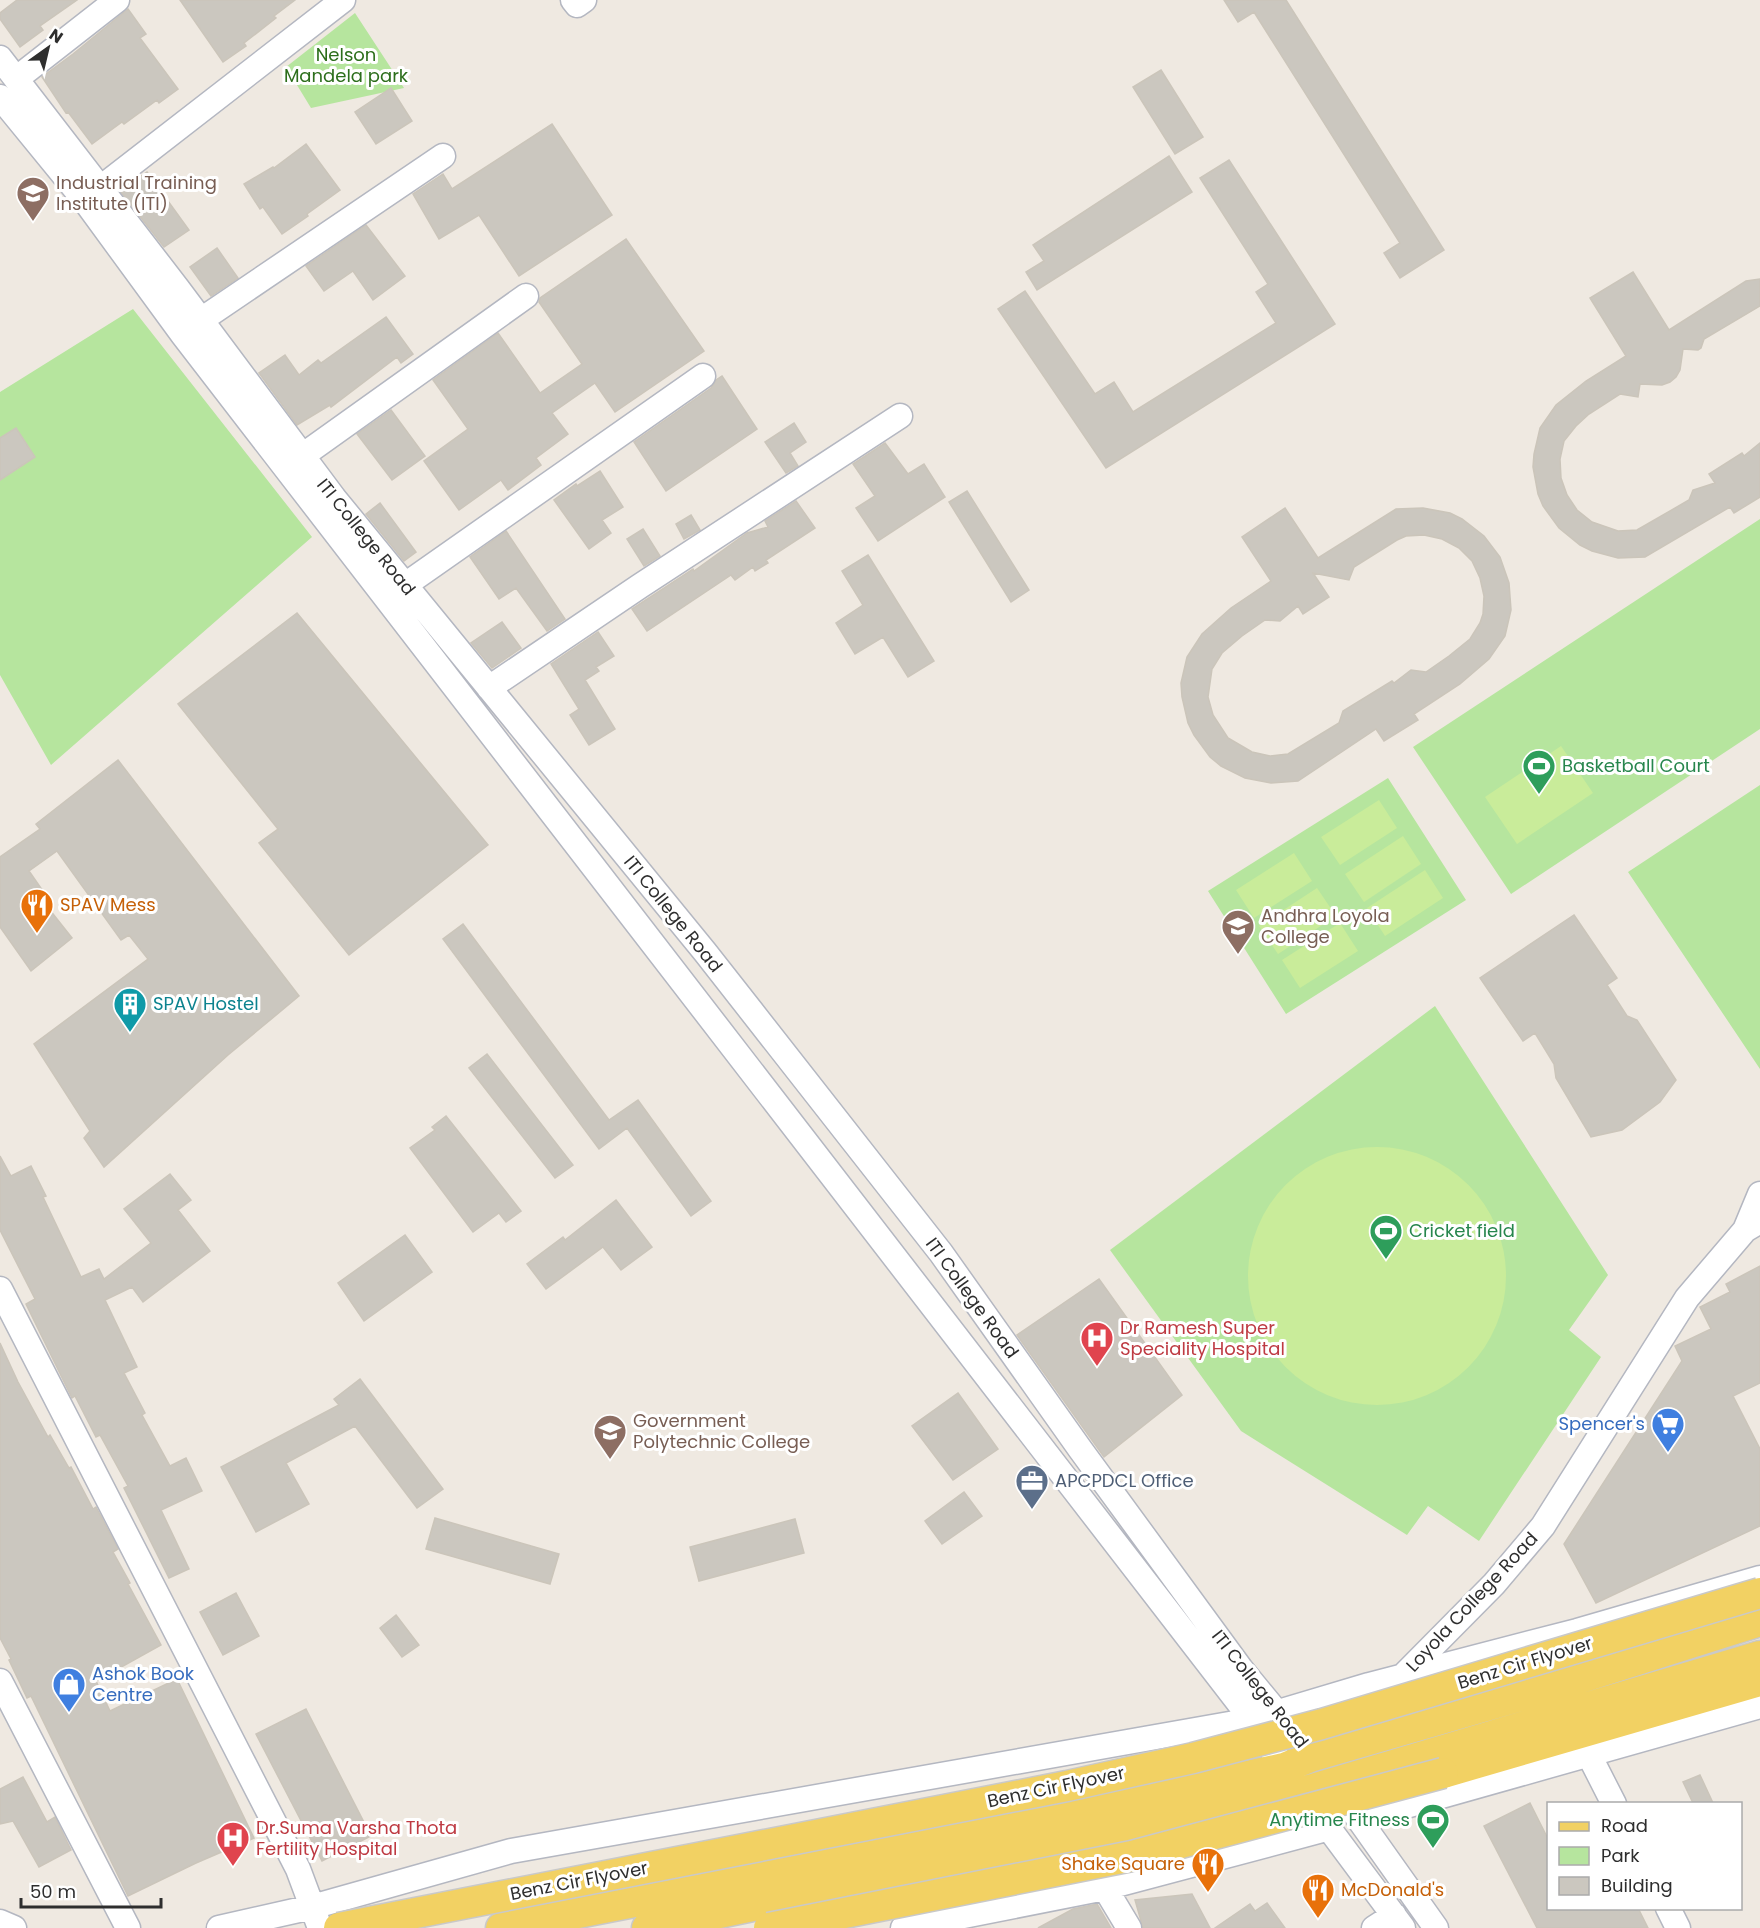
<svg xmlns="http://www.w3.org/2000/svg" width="1760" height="1928" font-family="Poppins,sans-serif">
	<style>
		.green { fill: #b6e59e }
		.pitch { fill: #c9ec9a }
		.building { fill: #cbc7bf; stroke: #cbc5ba; stroke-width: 1.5; fill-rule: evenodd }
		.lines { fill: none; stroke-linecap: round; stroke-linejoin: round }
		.minor-casing { stroke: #b4b7c1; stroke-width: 27 }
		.major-casing { stroke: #c9c9c9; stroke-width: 33 }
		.minor { stroke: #fff; stroke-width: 24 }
		.major { stroke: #f2d163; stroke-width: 30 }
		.major-bridge-casing { stroke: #c9c9c9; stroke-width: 33; stroke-linecap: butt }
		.major-bridge { stroke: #f2d163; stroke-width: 30 }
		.labels { text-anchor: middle; stroke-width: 6; stroke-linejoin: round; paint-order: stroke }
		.park-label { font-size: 18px; fill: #2c6e1b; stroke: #fff }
		.education-label { font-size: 18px; fill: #785e54; stroke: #fff; text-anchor: start }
		.street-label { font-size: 18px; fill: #2e2e2e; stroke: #fff }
		.leisure-label { font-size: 18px; fill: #27864d; stroke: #fff; text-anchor: start }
		.food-label { font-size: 18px; fill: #c56008; stroke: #fff; text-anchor: start }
		.culture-label { font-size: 18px; fill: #0d838f; stroke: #fff; text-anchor: start }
		.health-label { font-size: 18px; fill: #be3a42; stroke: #fff; text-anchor: start }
		.shop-label { font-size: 18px; fill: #366cbe; stroke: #fff; text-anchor: end }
		.service-label { font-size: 18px; fill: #4e5e75; stroke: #fff; text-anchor: start }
	</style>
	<rect width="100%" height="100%" fill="#efe9e1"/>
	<!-- green -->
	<path class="green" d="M355,13L404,88L311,108L286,67Z
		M133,309L312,537L51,765L0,675V392Z
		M1760,519V729L1511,894L1413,747Z
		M1388,778L1466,900L1286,1014L1208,891Z
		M1760,785V1069L1628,872Z
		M1435,1006L1608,1275L1569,1330L1601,1357L1479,1541L1428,1506L1407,1535L1241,1431L1110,1250Z"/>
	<!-- pitch -->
	<path class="pitch" d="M1561,746L1593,793L1517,844L1485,797Z
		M1379,800L1397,828L1340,865L1321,837Z
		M1403,836L1421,864L1364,902L1345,874Z
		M1294,853L1312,881L1254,918L1236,890Z
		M1425,870L1443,898L1385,936L1367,908Z
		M1317,888L1336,916L1278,954L1259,926Z
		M1340,923L1358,951L1300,988L1282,960Z
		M1248 1276a129 129 0 1 1 258 0a129 129 0 1 1-258 0Z"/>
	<!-- building -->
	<path class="building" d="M17,0H77L40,26L43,30L20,47L0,19V13Z
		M180,0H295L274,16L276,18L244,43L246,46L223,62Z
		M1224,0H1286L1444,250L1400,278L1384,253L1400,243L1254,12L1238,22Z
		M128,9L146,34L140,38L178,89L159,103L157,100L124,124L122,122L92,144L68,112L66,113L42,77L73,54Z
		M1161,70L1203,137L1175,154L1133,87Z
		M391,88L412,121L376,144L355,112Z
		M552,124L612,215L519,276L479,215L439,239L413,194L443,174L452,189Z
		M306,144L340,190L307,214L308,216L282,234L263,207L260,209L244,184L273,167L274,168Z
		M1169,156L1192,192L1037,290L1026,272L1044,261L1033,245Z
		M1229,160L1335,324L1106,468L998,309L1025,291L1095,394L1114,382L1133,412L1276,323L1256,292L1268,284L1200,178Z
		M147,172L189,230L164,247L120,191Z
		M366,225L405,276L373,300L353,271L324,291L306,266Z
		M626,239L704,351L615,412L595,383L552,413L568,434L536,458L541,465L508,490L501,480L459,510L424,461L468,429L433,380L498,333L540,393L582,364L539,302L540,298Z
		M217,248L238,278L211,296L190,267Z
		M1633,272L1669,330L1746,281L1760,279V306L1704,339L1701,348L1698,350L1683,349L1680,370L1676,377L1670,382L1662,385L1640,384L1638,397L1620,394L1589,414L1576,426L1564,441L1560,459L1561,478L1567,495L1577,510L1592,522L1618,531L1637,530L1689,500L1693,490L1715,483L1709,474L1742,453L1744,456L1760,443V497L1734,513L1730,507L1645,557L1618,558L1592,551L1580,545L1559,528L1543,506L1538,494L1533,467L1534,454L1540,428L1556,405L1586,381L1626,356L1590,298Z
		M386,317L413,354L401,363L397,357L331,407L330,405L297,425L259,373L285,355L299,375L318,360L321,363Z
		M722,376L757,429L666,491L634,442L711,388L716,380Z
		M391,410L425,456L392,480L357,434Z
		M794,423L806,442L790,453L798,466L786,473L765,442Z
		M16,428L35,457L0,480V438Z
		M885,443L908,474L924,464L945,497L878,541L856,508L875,496L853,464Z
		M600,471L623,507L602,520L611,533L589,549L554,500L576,484L577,486Z
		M967,491L1029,590L1011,602L949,502Z
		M796,501L815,528L766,560L768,563L755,571L753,567L735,580L731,575L647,631L632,609L693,569L694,571L747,533L768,527L765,521Z
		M380,503L416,552L404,561L366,514Z
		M1285,508L1318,558L1396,509L1423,508L1450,513L1462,519L1484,536L1500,557L1509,583L1511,610L1505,636L1489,659L1460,684L1414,714L1418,720L1384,741L1376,729L1298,781L1271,783L1245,778L1221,766L1210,757L1194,735L1188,723L1182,697L1181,683L1187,657L1202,634L1231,608L1271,581L1242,537ZM1424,535L1442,539L1459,548L1472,561L1480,578L1484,596L1483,614L1480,623L1470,639L1449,656L1426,672L1411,670L1394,683L1392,681L1343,711L1339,723L1288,754L1270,756L1252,752L1228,738L1213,715L1208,697L1212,669L1222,653L1242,636L1265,620L1280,621L1298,606L1303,614L1329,597L1313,573L1349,580L1354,567L1397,540L1406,536Z
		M691,515L700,530L684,539L676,524Z
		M643,529L660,556L644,566L627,539Z
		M506,531L565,619L547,631L516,588L499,599L470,557Z
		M868,555L934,661L908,677L883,637L855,654L836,623L863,605L842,571Z
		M297,613L488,845L349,955L259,843L278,829L178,704Z
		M502,622L521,648L492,668L471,643Z
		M598,632L614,656L596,667L599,671L585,680L615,729L589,745L570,715L579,709L551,664Z
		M118,760L299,996L228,1055L104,1167L84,1138L90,1131L34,1044L148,959L129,935L121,940L57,851L29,871L43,891L38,895L72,938L31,971L0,927V857L40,829L36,824Z
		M1574,915L1617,978L1607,985L1627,1016L1637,1020L1676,1080L1660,1102L1622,1130L1591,1137L1556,1078L1554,1064L1535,1033L1523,1041L1480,978Z
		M463,924L609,1120L638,1100L711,1201L691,1216L627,1128L599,1149L443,939Z
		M487,1054L573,1165L555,1178L469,1068Z
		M446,1116L521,1211L506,1222L499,1213L473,1232L410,1148L435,1130L432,1127Z
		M0,1156L11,1176L31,1166L46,1196L43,1197L81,1277L99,1269L104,1279L151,1243L124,1209L170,1174L191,1200L178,1210L210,1251L143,1302L132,1287L105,1300L137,1367L124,1373L145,1413L142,1415L170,1466L186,1458L202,1491L161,1510L189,1569L169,1578L124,1488L128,1486L100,1435L96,1437L75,1396L72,1398L26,1304L35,1299L0,1230Z
		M616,1200L652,1247L621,1270L603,1247L546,1289L527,1264L563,1237L565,1240Z
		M405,1235L432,1272L364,1321L338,1283Z
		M1760,1266V1383L1733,1396L1760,1449V1526L1596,1603L1564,1544L1682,1361L1675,1346L1711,1329L1700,1307L1730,1292L1726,1284Z
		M1099,1279L1182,1395L1104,1457L1017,1335Z
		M0,1343L18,1382L48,1437L50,1435L69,1468L71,1467L93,1509L96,1507L118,1549L113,1552L130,1583L128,1584L161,1645L96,1681L110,1711L177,1679L254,1838L196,1863L128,1896L31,1696L27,1698L9,1660L11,1659L0,1638Z
		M360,1379L443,1489L417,1508L355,1426L286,1463L309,1504L256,1532L221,1467L339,1405L334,1399Z
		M958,1393L998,1449L953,1480L912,1426Z
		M964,1492L982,1516L942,1544L925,1521Z
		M435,1518L559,1554L550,1584L426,1549Z
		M795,1519L804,1553L699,1581L690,1547Z
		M236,1593L259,1636L223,1655L200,1612Z
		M396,1615L419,1645L402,1657L380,1628Z
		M306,1709L371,1836L322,1861L256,1734Z
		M1700,1775L1713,1803H1693L1683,1782Z
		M23,1777L47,1822L55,1817L71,1850L39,1867L13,1821L0,1824V1789Z
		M1530,1803L1548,1839V1908H1638L1648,1928H1537L1484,1826Z
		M1192,1894L1210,1928H1143L1135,1900Z
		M1267,1903L1285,1928H1215L1250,1904L1255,1911Z
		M1097,1904L1111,1928H1038L1073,1909Z"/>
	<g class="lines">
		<defs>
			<path id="minor" d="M573,0L577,5L584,0
				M0,58L178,289L334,498L705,952L941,1253L1080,1449L1241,1669L1302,1743
				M16,79L117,0
				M0,97L85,201L183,335L1252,1720L1284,1768L1403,1928
				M89,197L343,0
				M201,320L443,156
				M302,456L526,296
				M405,585L703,376
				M489,688L640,586L900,416
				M1745,1230L1760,1194
				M0,1289L298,1869L320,1928
				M1402,1677L1494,1584L1543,1526L1687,1298L1745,1230L1760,1221
				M0,1681L128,1928
				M1588,1753L1614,1804
				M1336,1787L1436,1928
				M1360,1819L1760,1706
				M1105,1888L1129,1928
				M1668,1908L1678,1928
				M0,1922L14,1928
				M219,1928L312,1907L511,1851L1252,1720L1369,1685L1577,1631L1760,1578
				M903,1928L1105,1888L1330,1828
				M1374,1928L1394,1915"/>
			<path id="major" d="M1443,1773L1760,1681
				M501,1928L906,1849L1284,1768L1313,1756L1565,1683L1760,1621
				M647,1928L1303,1792L1760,1656"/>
		</defs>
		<!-- minor casing -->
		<use href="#minor" class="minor-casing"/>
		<!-- major casing -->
		<use href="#major" class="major-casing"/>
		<!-- minor -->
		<use href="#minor" class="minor"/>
		<!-- major -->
		<use href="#major" class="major"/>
		<defs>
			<path id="major-bridge" d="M339,1928L1067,1786L1193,1758L1322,1724L1760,1593
				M769,1928L1132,1856L1443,1773"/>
		</defs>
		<!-- major-bridge casing -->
		<use href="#major-bridge" class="major-bridge-casing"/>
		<!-- major-bridge -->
		<use href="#major-bridge" class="major-bridge"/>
	</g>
	<!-- icons -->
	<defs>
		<symbol id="university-pin" viewBox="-11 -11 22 30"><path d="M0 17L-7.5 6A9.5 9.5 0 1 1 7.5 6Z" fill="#8d6e63" stroke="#fff"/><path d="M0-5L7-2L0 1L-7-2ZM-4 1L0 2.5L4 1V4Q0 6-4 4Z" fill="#fff"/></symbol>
		<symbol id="stadium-pin" viewBox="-11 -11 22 30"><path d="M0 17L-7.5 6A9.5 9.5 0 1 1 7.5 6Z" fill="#2e9e5b" stroke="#fff"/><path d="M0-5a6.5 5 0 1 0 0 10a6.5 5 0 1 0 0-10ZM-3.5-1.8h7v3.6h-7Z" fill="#fff"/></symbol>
		<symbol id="restaurant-pin" viewBox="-11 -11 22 30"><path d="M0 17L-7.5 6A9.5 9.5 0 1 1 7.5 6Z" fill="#e8710a" stroke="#fff"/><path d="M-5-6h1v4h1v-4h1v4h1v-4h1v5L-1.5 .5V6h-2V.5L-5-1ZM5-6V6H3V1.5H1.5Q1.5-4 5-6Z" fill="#fff"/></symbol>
		<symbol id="building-pin" viewBox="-11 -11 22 30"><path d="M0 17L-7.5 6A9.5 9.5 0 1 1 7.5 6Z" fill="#0f9aa8" stroke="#fff"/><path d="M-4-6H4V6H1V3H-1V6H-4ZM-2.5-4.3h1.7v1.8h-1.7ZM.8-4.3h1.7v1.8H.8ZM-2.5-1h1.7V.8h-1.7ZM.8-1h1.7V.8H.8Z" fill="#fff"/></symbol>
		<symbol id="hospital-pin" viewBox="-11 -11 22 30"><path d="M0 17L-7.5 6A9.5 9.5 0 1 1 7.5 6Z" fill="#e0444e" stroke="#fff"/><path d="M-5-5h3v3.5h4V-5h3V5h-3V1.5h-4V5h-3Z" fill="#fff"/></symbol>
		<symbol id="supermarket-pin" viewBox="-11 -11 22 30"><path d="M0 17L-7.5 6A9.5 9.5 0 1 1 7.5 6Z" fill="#3f7fe0" stroke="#fff"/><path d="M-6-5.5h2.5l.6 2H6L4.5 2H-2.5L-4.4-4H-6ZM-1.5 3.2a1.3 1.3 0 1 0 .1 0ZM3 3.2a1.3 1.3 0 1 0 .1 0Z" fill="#fff"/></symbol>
		<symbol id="office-pin" viewBox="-11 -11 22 30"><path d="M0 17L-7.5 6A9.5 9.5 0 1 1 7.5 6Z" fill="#5c6f8a" stroke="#fff"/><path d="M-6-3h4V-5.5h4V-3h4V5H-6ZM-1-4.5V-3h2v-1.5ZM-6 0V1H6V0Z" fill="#fff"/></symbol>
		<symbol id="shop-pin" viewBox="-11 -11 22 30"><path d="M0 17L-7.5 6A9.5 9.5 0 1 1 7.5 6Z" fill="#3f7fe0" stroke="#fff"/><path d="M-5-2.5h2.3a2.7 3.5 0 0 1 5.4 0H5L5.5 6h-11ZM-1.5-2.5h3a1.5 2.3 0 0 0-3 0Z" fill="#fff"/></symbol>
	</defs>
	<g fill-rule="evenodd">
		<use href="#university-pin" x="14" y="174" width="38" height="52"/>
		<use href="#stadium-pin" x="1520" y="747" width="38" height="52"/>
		<use href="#restaurant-pin" x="18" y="886" width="38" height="52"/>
		<use href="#university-pin" x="1219" y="907" width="38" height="52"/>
		<use href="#building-pin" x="111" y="985" width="38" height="52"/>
		<use href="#stadium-pin" x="1367" y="1212" width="38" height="52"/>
		<use href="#hospital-pin" x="1078" y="1319" width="38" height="52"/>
		<use href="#supermarket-pin" x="1649" y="1405" width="38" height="52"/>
		<use href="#university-pin" x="591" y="1412" width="38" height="52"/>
		<use href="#office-pin" x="1013" y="1462" width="38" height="52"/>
		<use href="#shop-pin" x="50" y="1665" width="38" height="52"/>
		<use href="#stadium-pin" x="1414" y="1801" width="38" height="52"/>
		<use href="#hospital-pin" x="214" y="1819" width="38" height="52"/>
		<use href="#restaurant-pin" x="1189" y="1845" width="38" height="52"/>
		<use href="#restaurant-pin" x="1299" y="1871" width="38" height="52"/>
	</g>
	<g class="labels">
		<!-- park labels -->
		<g class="park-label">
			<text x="346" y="61">Nelson<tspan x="346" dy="21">Mandela park</tspan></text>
		</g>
		<!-- education labels -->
		<g class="education-label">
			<text x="56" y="189">Industrial Training<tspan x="56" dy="21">Institute (ITI)</tspan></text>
			<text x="1261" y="922">Andhra Loyola<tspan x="1261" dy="21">College</tspan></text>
			<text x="633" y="1427">Government<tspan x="633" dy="21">Polytechnic College</tspan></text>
		</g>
		<!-- street labels -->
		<g class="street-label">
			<text transform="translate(366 537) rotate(51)" y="6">ITI College Road</text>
			<text transform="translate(673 914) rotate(51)" y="6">ITI College Road</text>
			<text transform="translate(972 1298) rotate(54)" y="6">ITI College Road</text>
			<text transform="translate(1472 1602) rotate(-47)" y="6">Loyola College Road</text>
			<text transform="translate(1525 1663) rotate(-17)" y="6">Benz Cir Flyover</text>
			<text transform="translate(1260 1689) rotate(52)" y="6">ITI College Road</text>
			<text transform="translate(1056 1787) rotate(-12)" y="6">Benz Cir Flyover</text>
			<text transform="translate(579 1881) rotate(-11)" y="6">Benz Cir Flyover</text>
		</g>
		<!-- leisure labels -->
		<g class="leisure-label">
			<text x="1562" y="772">Basketball Court</text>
			<text x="1409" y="1237">Cricket field</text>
			<text x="1410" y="1826" text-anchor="end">Anytime Fitness</text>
		</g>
		<!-- food labels -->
		<g class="food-label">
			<text x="60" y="911">SPAV Mess</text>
			<text x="1185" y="1870" text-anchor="end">Shake Square</text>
			<text x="1341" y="1896">McDonald's</text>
		</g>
		<!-- culture labels -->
		<g class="culture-label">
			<text x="153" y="1010">SPAV Hostel</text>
		</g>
		<!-- health labels -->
		<g class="health-label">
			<text x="1120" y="1334">Dr Ramesh Super<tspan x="1120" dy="21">Speciality Hospital</tspan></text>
			<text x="256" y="1834">Dr.Suma Varsha Thota<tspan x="256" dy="21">Fertility Hospital</tspan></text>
		</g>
		<!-- shop labels -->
		<g class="shop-label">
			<text x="1645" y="1430">Spencer's</text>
			<text x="92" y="1680" text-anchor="start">Ashok Book<tspan x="92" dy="21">Centre</tspan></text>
		</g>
		<!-- service labels -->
		<g class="service-label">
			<text x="1055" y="1487">APCPDCL Office</text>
		</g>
	</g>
	<!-- legend -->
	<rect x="1547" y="1802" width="195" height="108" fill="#ffffff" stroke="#ababab" stroke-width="1.5"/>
	<rect x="1559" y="1822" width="30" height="9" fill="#f2d163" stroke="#ababab" stroke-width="1.5"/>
	<text x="1601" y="1832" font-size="18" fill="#2e2e2e">Road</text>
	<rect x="1559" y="1847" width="30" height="18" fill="#b6e59e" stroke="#ababab" stroke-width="1.5"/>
	<text x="1601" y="1862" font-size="18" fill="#2e2e2e">Park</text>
	<rect x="1559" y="1877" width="30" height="18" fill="#cbc7bf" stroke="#ababab" stroke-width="1.5"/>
	<text x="1601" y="1892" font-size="18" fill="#2e2e2e">Building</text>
	<!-- north arrow -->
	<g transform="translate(48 48) rotate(34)" stroke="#ffffff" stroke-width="4.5" paint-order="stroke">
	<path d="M0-4.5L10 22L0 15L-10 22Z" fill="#2e2e2e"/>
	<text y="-9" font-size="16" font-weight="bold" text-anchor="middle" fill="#2e2e2e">N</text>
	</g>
	<!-- scale -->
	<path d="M21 1898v9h140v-9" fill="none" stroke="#2e2e2e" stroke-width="3"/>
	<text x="30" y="1898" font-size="18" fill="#2e2e2e" stroke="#ffffff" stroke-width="4.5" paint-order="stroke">50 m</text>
</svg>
